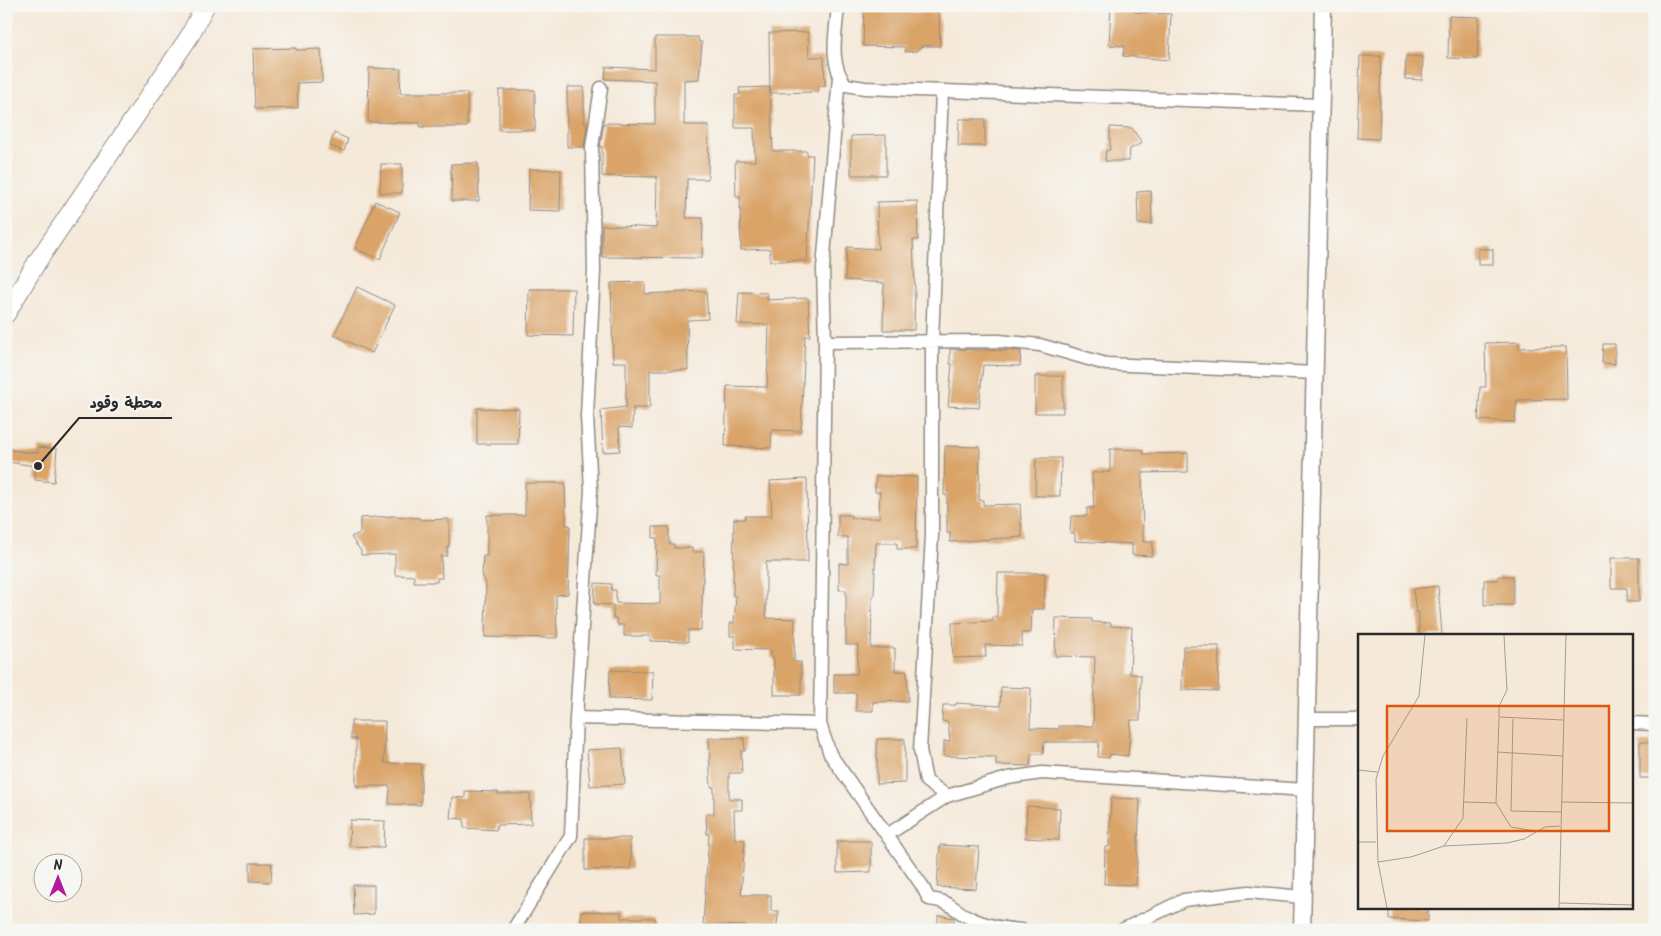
<svg xmlns="http://www.w3.org/2000/svg" width="1661" height="936" font-family="Kalam,'Playpen Sans Arabic',sans-serif">
	<style>
		.building { fill: #daa469 }
		.lines { fill: none; stroke-linecap: round; stroke-linejoin: round }
		.minor-casing { stroke: #908a82; stroke-width: 15 }
		.tertiary-casing { stroke: #908a82; stroke-width: 19 }
		.secondary-casing { stroke: #908a82; stroke-width: 20 }
		.minor { stroke: #fff; stroke-width: 12 }
		.tertiary { stroke: #fff; stroke-width: 16 }
		.secondary { stroke: #fff; stroke-width: 18 }
		.inset-road { fill: none; stroke: #a49d93; stroke-width: 1 }
		.view { fill: #df570e; fill-opacity: 0.15; stroke: #df570e; stroke-width: 2.5 }
		.inset-edge { fill: none; stroke: #2b2b2b; stroke-width: 2.5 }
		.leader { fill: none; stroke: #2b2b2b; stroke-width: 2 }
		.callout-dot { fill: #2b2b2b; stroke: #f6f6f2; stroke-width: 2 }
		.callout-label { font-size: 15px; text-anchor: middle; font-weight: bold; fill: #2b2b2b; stroke: #f6f6f2; stroke-width: 4.5; stroke-linejoin: round; paint-order: stroke }
	</style>
	<rect width="100%" height="100%" fill="#f6f6f2"/>
	<filter id="ink" filterUnits="userSpaceOnUse"><feTurbulence type="fractalNoise" baseFrequency=".02" numOctaves="2"/><feDisplacementMap in="SourceGraphic" scale="10" xChannelSelector="R" yChannelSelector="G"/><feConvolveMatrix kernelMatrix="1 2 1 2 8 2 1 2 1" color-interpolation-filters="sRGB"/></filter>
	<filter id="wash" filterUnits="userSpaceOnUse"><feTurbulence type="fractalNoise" baseFrequency=".0096" numOctaves="4" result="noise"/><feDisplacementMap in="SourceGraphic" scale="20" xChannelSelector="R" yChannelSelector="G"/><feGaussianBlur stdDeviation="1.12" result="paint"/><feColorMatrix in="noise" values="0 0 0 0 0 0 0 0 0 0 0 0 0 0 0 0 0 1.4 0 .05"/><feComposite in="paint" operator="in"/></filter>
	<g filter="url(#wash)">
		<rect width="100%" height="100%" fill="#f5e9d9"/>
		<g id="blocks">
			<!-- building -->
			<path class="building" d="M1111,6H1135V12L1171,14L1169,60L1123,56L1124,46L1109,45Z
				M864,7L898,8L897,12L939,11L940,46H922L916,51L905,52V47L863,46Z
				M1449,16L1479,17L1477,59L1448,58Z
				M808,32L809,57H824L825,86H818V92L770,93L769,33Z
				M655,37H698L699,42H702L699,79L684,80V125H709L708,179H687L686,218H703L702,258L602,257V225L656,228L657,177L602,176V147H600L604,123L655,124V81L605,79L606,67L655,69Z
				M296,48V50L321,49L322,82L297,83L298,108L255,109L253,49Z
				M1360,56H1381L1379,139L1357,138Z
				M1406,56L1423,57L1422,80L1405,79Z
				M369,68L401,69L400,93H467V127H420V123L368,122Z
				M567,87H584V123H587L584,147H567Z
				M770,87L773,151H807V155H813L807,261H770V249L741,250L740,197H736L735,161H755L754,128H735V95H740L739,88Z
				M499,90H535V130H499Z
				M959,119H985V146H958Z
				M1110,127L1132,128L1142,143L1130,149L1129,161H1105L1106,150H1110Z
				M334,133L348,139L344,151L330,146Z
				M886,135V175H851V136Z
				M478,163L479,201H452L451,164Z
				M381,164H402V193H380Z
				M529,169L561,170L560,211L528,210Z
				M1151,191L1152,224H1138L1137,192Z
				M375,201L400,212L380,259L355,249Z
				M917,201L918,240H913L915,290L914,330H883L884,283L845,280L847,247L878,249L877,202Z
				M1478,249H1493V265H1478Z
				M645,282V294L706,291L708,319L687,320L688,370H650V408H633L632,428L619,427L620,451L603,452L601,410L626,407V362H613L611,283Z
				M357,287L395,305L372,353L334,335Z
				M529,289H574L573,336L528,335Z
				M739,292L767,293V300L808,298L810,336H805L801,431L772,430L771,448L725,446L727,386L767,387L769,325L737,324Z
				M1519,342V348L1566,347L1567,399L1517,400L1515,422L1478,420L1480,387H1486L1485,343Z
				M1603,344H1615V364L1602,363Z
				M950,349L1021,351L1020,366L983,365L979,408L948,406L952,364H950Z
				M1035,376H1063V413H1035Z
				M477,408L519,409L518,444H477Z
				M945,446L980,447L979,500H983V505L1020,504L1022,537L950,542V533H947V495H944Z
				M38,447L57,449L54,482L35,480L36,466L7,462L8,450L38,453Z
				M1110,449L1143,450V454L1188,453V472L1142,473L1143,542H1153L1152,556L1132,555V544L1075,541V533H1070L1071,516H1087V508H1094L1092,473L1110,472Z
				M1036,458H1061L1060,496H1035Z
				M876,476L917,477L916,549H897V543H876L874,596H872L871,648H895V671H907L908,701L873,702V711H856V693H834V674H857L858,645H846V590H839V563L848,564V537H838V515H851V518H879L880,492H875Z
				M807,479L808,562H766V618L795,619L794,662H801V695H774V658H771V650L735,649V636H730V623H734L736,596H733L734,519H745V516H772L770,481Z
				M525,483H565L566,525H570L568,594L556,595L557,638L485,637L486,584L482,574L483,556H487V515H525Z
				M394,516L420,518V520L449,519V547H447V556H441L442,578H437V582H414V576L395,575V554L361,555V551L351,537L360,533V518Z
				M653,527H669V544H674V548H692V552H704L701,630H688V642L650,641V636H624V625H618L616,618H613V605L594,604L595,583L612,584L611,590H616V603L660,604V575H656L657,538H653Z
				M1611,558H1639V602H1627V588H1611Z
				M998,573H1045L1044,609H1032L1031,633H1022V646L985,645L986,657L953,658L952,623L993,621V617H997Z
				M1498,576H1513V605H1484V580H1498Z
				M1438,586L1442,635H1419V612L1416,613L1413,589Z
				M1056,618L1092,619V622L1111,623V626L1132,627L1130,674L1141,675L1140,720H1131L1128,756L1110,754L1109,758L1098,757L1099,742H1044L1043,754H1031L1030,766L996,765V757L944,756V741L950,742L948,722L942,721L943,705H956V703L1000,706L1001,687L1031,688L1030,728L1059,729V726H1093L1095,657L1055,656Z
				M1183,646H1219L1218,691L1182,690Z
				M610,670L653,671L652,700L609,699Z
				M351,721H385L384,763L421,764V805L389,804L390,786H356V739H351Z
				M709,738H744L745,751H741L742,773H729V799H742V810H734L735,839L745,840L741,895H771V911H779L776,930H747V926L703,925L709,834H707L706,814H714V787H711L710,773Z
				M877,739H905V783L877,784Z
				M1640,742H1655V778H1640Z
				M622,748L625,784L590,786L587,750Z
				M465,791L498,792V794H530L531,824L497,825L496,830L464,828V819L450,818L452,797L465,798Z
				M1111,798L1140,799L1136,885L1104,884L1105,847H1109Z
				M1027,806L1060,808L1059,840L1025,838Z
				M350,820L385,821L384,847L349,846Z
				M585,838H630L631,869L585,870Z
				M837,841H871V872L837,873Z
				M940,845L979,847L976,889L937,887Z
				M250,863H272L271,882L250,881Z
				M353,885H374V914L354,915Z
				M1389,907H1428V921L1389,919Z
				M581,911L621,912V918H655V930H581Z
				M938,915L954,918L953,930H938Z"/>
		</g>
	</g>
	<g filter="url(#ink)">
		<use href="#blocks" fill-opacity="0" stroke="#908a82" stroke-width="1"/>
		<g class="lines">
			<defs>
				<path id="minor" d="M838,6C836,33 828,63 846,85L865,88L1320,105
					M839,77L823,268L825,342L820,724L830,754L921,884L929,899C955,902 951,910 972,919C988,926 1005,929 1022,930
					M942,91L932,342V535L920,750L926,781L947,796L1008,778L1042,773L1306,790
					M825,342L999,341L1040,345L1106,364L1316,373
					M576,718L820,724
					M1308,719H1360
					M1632,723L1655,724
					M887,835L947,796
					M513,930L571,836L576,718L591,490L587,416L594,271L592,147L601,88
					M1122,930L1184,900L1249,892L1303,897"/>
				<path id="tertiary" d="M1302,930L1323,6"/>
				<path id="secondary" d="M6,314L37,262L189,37L205,6"/>
			</defs>
			<!-- minor casing -->
			<use href="#minor" class="minor-casing"/>
			<!-- tertiary casing -->
			<use href="#tertiary" class="tertiary-casing"/>
			<!-- secondary casing -->
			<use href="#secondary" class="secondary-casing"/>
			<!-- minor -->
			<use href="#minor" class="minor"/>
			<!-- tertiary -->
			<use href="#tertiary" class="tertiary"/>
			<!-- secondary -->
			<use href="#secondary" class="secondary"/>
		</g>
	</g>
	<!-- overview -->
	<g transform="translate(1358 634)">
		<rect width="275" height="275" fill="#f5e9d9"/>
		<path class="inset-road" d="M146,1L149,56L141,72V83L205,86M141,84L138,169L153,193L177,197M155,85L153,177L203,178M139,118L205,122M0,136L19,138M106,168L138,169M204,168L275,169M0,208H18M86,212L149,209L166,205L187,193L202,192M20,228L53,223L86,212L105,184L109,84M201,269L275,271M29,274L20,228L18,145L25,122L61,62L67,1M201,274L208,1"/>
		<path class="view" d="M29,72H251V197H29Z"/>
		<rect width="275" height="275" class="inset-edge"/>
	</g>
	<!-- callouts -->
	<path class="leader" d="M38 466L79 418H172"/>
	<circle class="callout-dot" cx="38" cy="466" r="5"/>
	<g class="callout-label">
		<text x="126" y="408">محطة وقود</text>
	</g>
	<!-- margin -->
	<rect width="1661" height="936" fill="none" stroke="#f6f6f2" stroke-width="25"/>
	<!-- north arrow -->
	<g transform="translate(58 878)"><circle r="24" fill="#f6f6f2" stroke="#a5a5a2"/>
	<path d="M0-4L9 19L0 12L-9 19Z" fill="#b5179e"/>
	<text y="-8" font-size="14" font-weight="bold" text-anchor="middle" fill="#2b2b2b">N</text>
	</g>
</svg>
